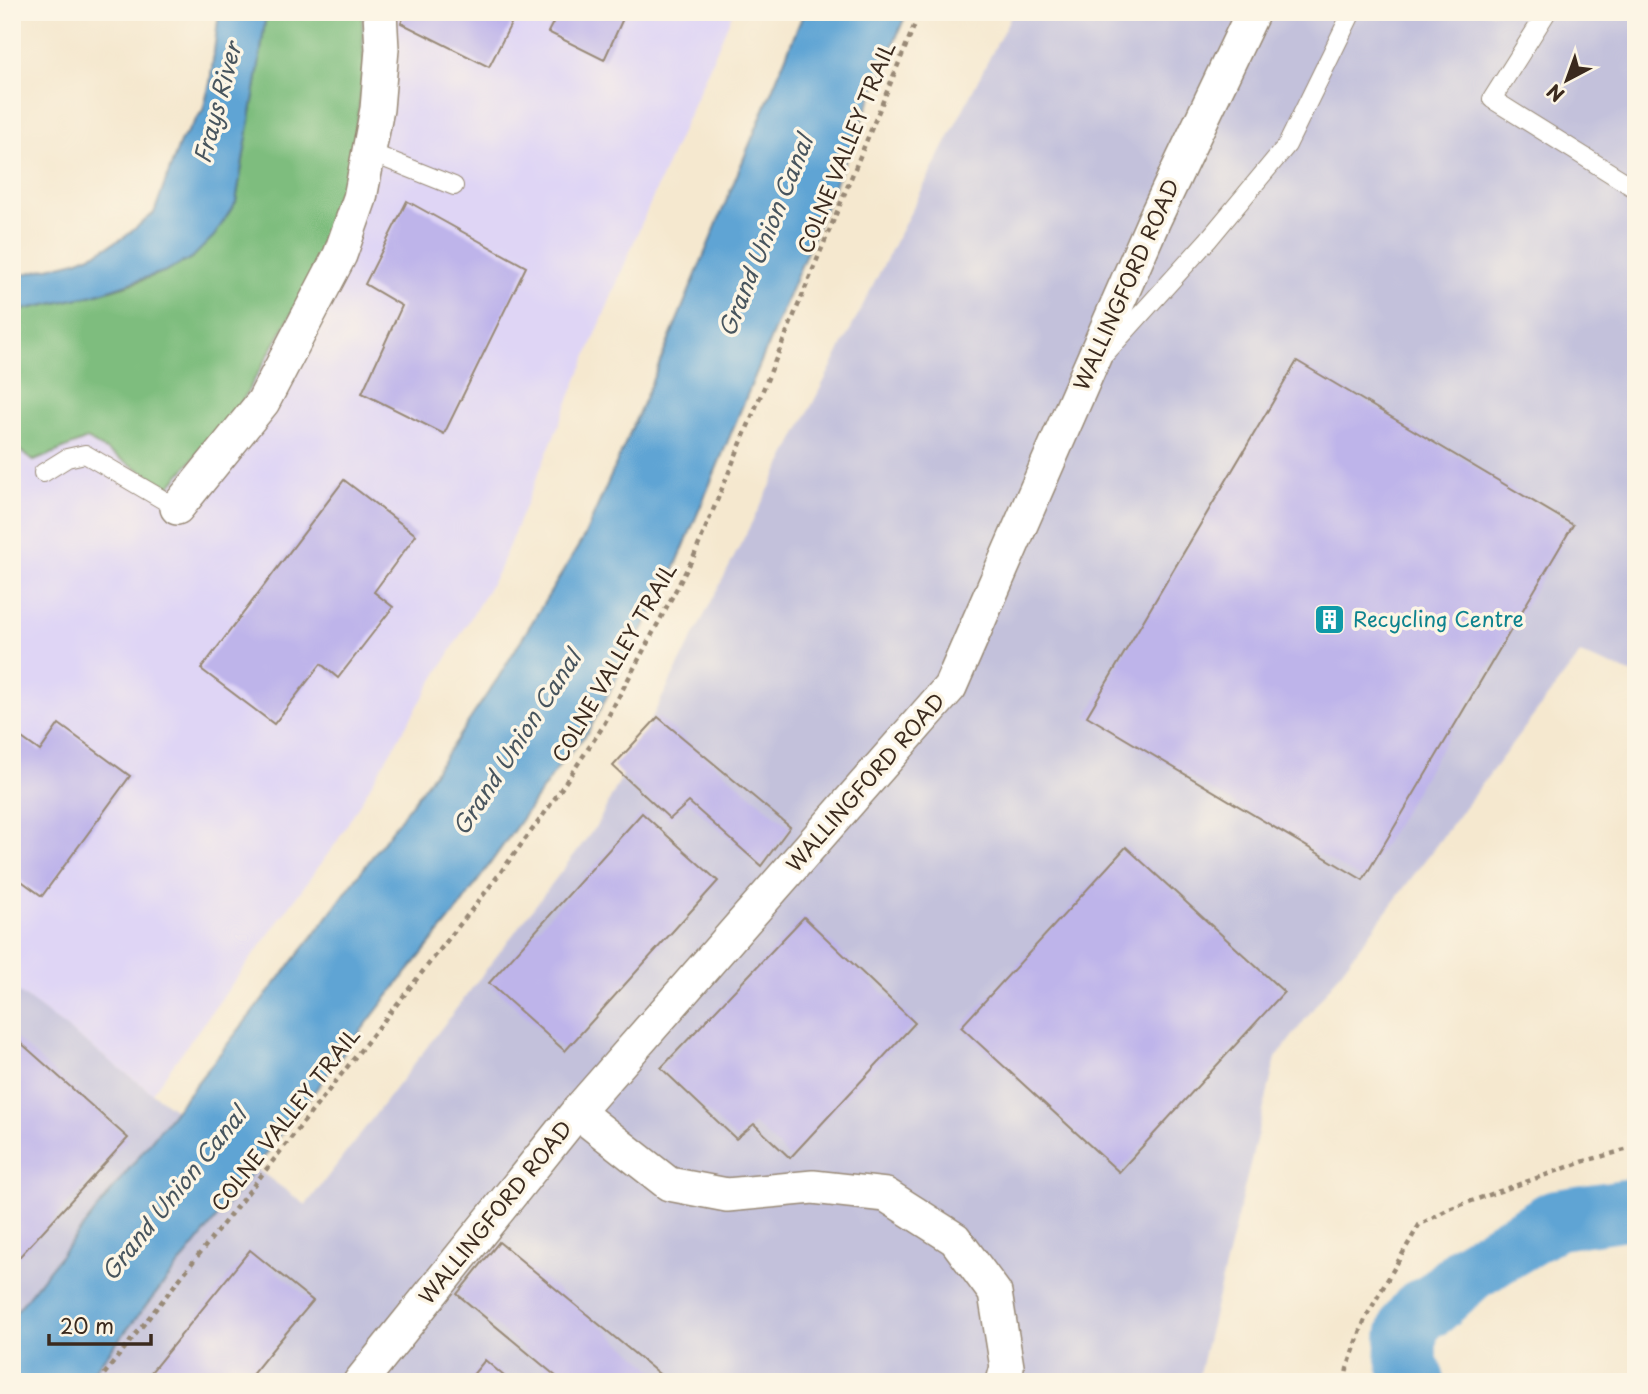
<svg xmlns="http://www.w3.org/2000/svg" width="1648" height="1394" font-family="'Playpen Sans',sans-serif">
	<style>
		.built { fill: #dfd5f5 }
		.industrial { fill: #c3c1db }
		.forest { fill: #7ebd7e; stroke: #5c744e; stroke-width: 2 }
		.water { fill: #5fa4d4; stroke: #4d6779; stroke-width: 2 }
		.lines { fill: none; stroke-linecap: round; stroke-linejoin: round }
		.river { stroke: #5fa4d4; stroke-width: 61 }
		.building { fill: #beb4ea }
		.lane-casing { stroke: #988976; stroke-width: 20 }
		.street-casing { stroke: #988976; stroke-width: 36 }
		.path { stroke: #988976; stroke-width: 4.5; stroke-dasharray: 5 5; stroke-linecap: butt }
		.lane { stroke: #fff; stroke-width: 18 }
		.street { stroke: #fff; stroke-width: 33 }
		.labels { text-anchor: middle; stroke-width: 7; stroke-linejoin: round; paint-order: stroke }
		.street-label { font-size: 21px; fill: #3b2a1e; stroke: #fcf5e5 }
		.culture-label { font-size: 21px; fill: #0d838f; stroke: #fcf5e5; text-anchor: start }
		.water-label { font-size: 23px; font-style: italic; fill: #48555e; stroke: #fcf5e5 }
	</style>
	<rect width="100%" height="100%" fill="#fcf5e5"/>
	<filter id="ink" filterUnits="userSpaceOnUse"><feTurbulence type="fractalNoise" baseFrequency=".0143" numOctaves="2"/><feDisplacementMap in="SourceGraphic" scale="14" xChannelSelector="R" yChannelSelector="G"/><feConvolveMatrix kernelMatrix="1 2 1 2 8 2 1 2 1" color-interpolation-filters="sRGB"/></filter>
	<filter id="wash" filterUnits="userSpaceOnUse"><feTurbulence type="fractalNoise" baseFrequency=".00686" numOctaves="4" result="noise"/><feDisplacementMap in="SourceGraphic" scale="28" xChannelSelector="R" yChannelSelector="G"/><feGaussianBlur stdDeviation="1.57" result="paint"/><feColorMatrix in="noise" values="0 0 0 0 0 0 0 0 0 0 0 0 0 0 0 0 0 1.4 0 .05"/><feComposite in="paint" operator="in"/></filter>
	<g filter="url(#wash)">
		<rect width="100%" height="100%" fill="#f5e8cf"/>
		<!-- built -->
		<path class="built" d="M362,12H733L640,227L498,572L336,843L152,1093L12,987V445L34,461L87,439L169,487L241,403L279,333L355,139L364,66Z"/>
		<!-- industrial -->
		<path class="industrial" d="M1013,12H1636V675L1580,654L1276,1058L1197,1382H12V987L152,1093L306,1205L597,825Z"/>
		<!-- forest -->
		<path class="forest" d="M266,12H362L364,66L355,139L346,190L319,265L240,405L169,487L87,439L34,461L12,445V312L94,295L134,283L166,271L192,258L236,202L258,72Z"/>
		<!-- water -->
		<path class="water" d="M219,12L266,14L258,72L236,202L214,236L192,258L166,271L94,295L12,312V277L76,261L98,252L126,236L154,213L180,142L203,110L210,83Z
			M804,12H907L674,570L588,732L559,766L456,912L384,1001L227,1205L85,1382H12V1317L320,927L429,780L498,678L584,537L646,396Z"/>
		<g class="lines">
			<!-- river -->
			<path class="river" d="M1415,1382L1408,1365L1406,1354L1407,1335L1411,1323L1422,1309L1432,1306L1470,1271L1555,1220L1636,1208"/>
		</g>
		<g id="blocks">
			<!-- building -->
			<path class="building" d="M406,12H517L489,67L401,23Z
				M545,12H626L604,60L548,32L556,17Z
				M407,201L526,267L444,434L362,393L402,306L365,284Z
				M1297,361L1573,525L1363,880L1087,716Z
				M344,480L416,535L374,592L393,607L338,678L321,664L274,724L201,669Z
				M658,717L790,827L761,866L689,802L670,819L613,766Z
				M59,724L130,776L42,896L12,874V731L40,751Z
				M642,813L718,881L565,1051L489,983Z
				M1126,847L1284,992L1119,1172L961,1027Z
				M804,917L915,1023L790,1158L754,1124L736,1139L661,1068Z
				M12,1035L128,1138L12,1265Z
				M499,1242L669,1382H563L457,1294Z
				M250,1250L313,1301L276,1345L246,1382H143Z
				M485,1360L511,1382H467Z"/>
		</g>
	</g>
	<g filter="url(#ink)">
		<use href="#blocks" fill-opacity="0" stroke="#988976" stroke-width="2"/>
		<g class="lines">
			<defs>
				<path id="lane" d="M1547,12L1492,99L1636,189
					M369,152L454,186
					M1105,354L1208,240L1287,145L1352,12
					M43,473L67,458L85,454L177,508"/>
				<path id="street" d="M177,508L263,402L340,255L360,198L377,109L382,49L380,12
					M577,1112L669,1184L727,1195L813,1187L886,1195L955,1239L995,1293L1007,1367L1003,1382
					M360,1382L577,1112L950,687L1154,220L1253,12"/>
			</defs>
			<!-- lane casing -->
			<use href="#lane" class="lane-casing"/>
			<!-- street casing -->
			<use href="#street" class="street-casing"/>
			<!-- path -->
			<path class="path" d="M98,1382L488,889L547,810L602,728L694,556L920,12
				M1345,1382L1347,1369L1365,1319L1419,1225L1449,1209L1585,1161L1636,1147"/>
			<!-- lane -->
			<use href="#lane" class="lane"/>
			<!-- street -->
			<use href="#street" class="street"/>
		</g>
	</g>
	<!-- icons -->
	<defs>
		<symbol id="building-square" viewBox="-11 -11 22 22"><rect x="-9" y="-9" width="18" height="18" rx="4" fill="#0f9aa8" stroke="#fcf5e5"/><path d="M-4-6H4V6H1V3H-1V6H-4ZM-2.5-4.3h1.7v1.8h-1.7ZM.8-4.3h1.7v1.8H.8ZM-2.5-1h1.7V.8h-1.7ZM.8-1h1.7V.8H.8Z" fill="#fff"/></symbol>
	</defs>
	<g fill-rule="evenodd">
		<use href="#building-square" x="1312" y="602" width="35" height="35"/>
	</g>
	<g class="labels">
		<!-- street labels -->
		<g class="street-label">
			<text transform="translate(847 148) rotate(-68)" y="7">COLNE VALLEY TRAIL</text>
			<text transform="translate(1127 285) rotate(-66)" y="7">WALLINGFORD ROAD</text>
			<text transform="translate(615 663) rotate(-60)" y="7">COLNE VALLEY TRAIL</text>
			<text transform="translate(866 783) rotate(-49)" y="7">WALLINGFORD ROAD</text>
			<text transform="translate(286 1120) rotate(-52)" y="7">COLNE VALLEY TRAIL</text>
			<text transform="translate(496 1213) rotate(-51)" y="7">WALLINGFORD ROAD</text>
		</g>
		<!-- culture labels -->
		<g class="culture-label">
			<text x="1353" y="627">Recycling Centre</text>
		</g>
		<!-- water labels -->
		<g class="water-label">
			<text transform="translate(218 103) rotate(-75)" y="8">Frays River</text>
			<text transform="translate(766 236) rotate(-68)" y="8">Grand Union Canal</text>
			<text transform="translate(517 743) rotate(-57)" y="8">Grand Union Canal</text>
			<text transform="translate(174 1194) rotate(-51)" y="8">Grand Union Canal</text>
		</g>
	</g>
	<!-- margin -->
	<rect width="1648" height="1394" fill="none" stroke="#fcf5e5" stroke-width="42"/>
	<!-- north arrow -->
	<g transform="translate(1567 80) rotate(221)" stroke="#fcf5e5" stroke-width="5" paint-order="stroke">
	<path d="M0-5L12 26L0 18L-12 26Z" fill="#3b2a1e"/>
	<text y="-10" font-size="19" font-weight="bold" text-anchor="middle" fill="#3b2a1e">N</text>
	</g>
	<!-- scale -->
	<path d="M49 1334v10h102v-10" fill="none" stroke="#3b2a1e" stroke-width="3.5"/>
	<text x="60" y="1334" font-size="21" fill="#3b2a1e" stroke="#fcf5e5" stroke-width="5" paint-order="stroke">20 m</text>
</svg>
